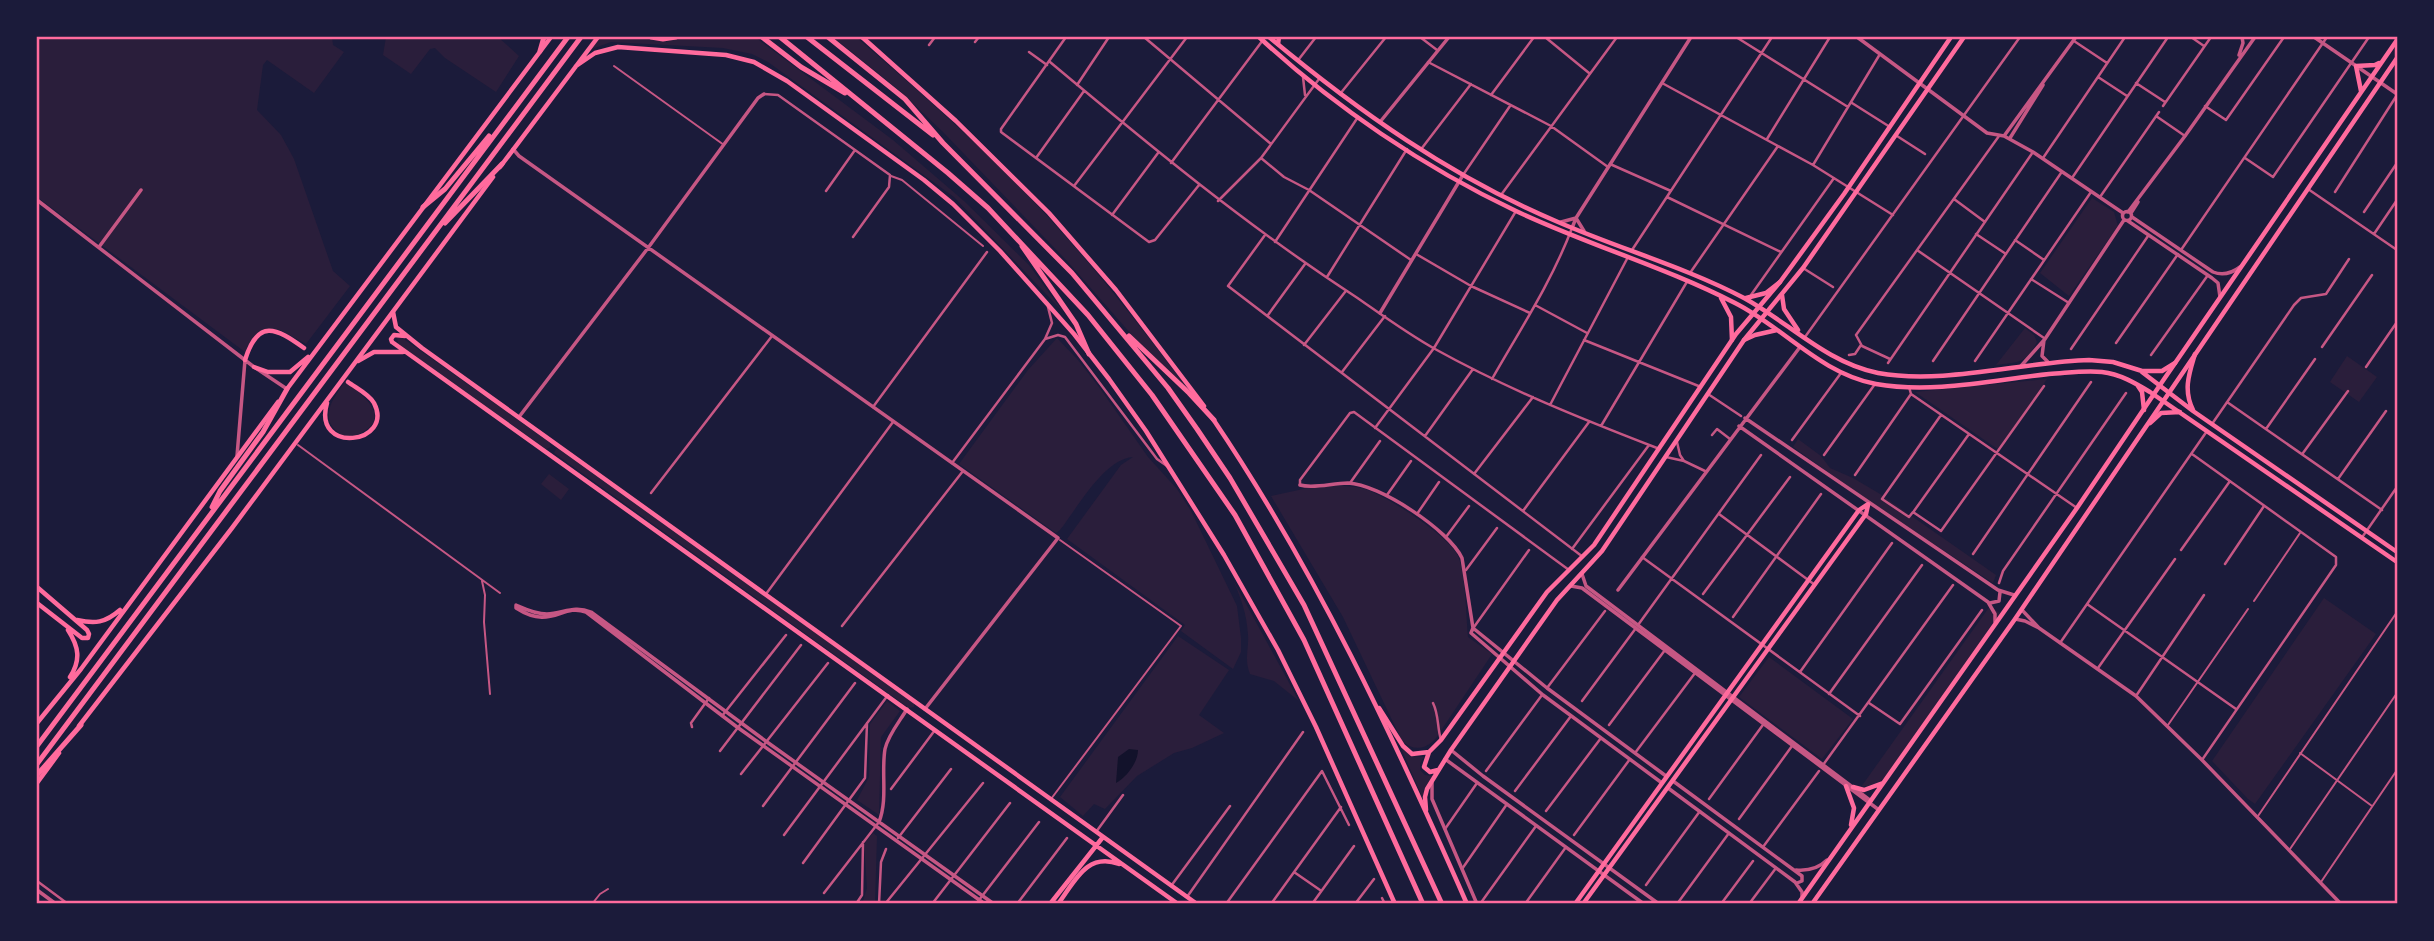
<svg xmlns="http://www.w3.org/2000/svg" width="2434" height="941" font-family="'PT Sans Narrow',sans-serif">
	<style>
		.green { fill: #2a1e3b }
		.water { fill: #12122b }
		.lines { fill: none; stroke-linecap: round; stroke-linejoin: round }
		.service { stroke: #c65784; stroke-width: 2 }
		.minor { stroke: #c65784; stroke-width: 2.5 }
		.tertiary { stroke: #c65784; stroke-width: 3.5 }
		.secondary { stroke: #ff6b9d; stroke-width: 4.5 }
		.primary { stroke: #ff6b9d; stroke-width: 4.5 }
		.trunk { stroke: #ff6b9d; stroke-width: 5 }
		.neatline { fill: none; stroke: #ff6b9d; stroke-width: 2.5 }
	</style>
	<rect width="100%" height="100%" fill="#1b1b3a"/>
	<!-- green -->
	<path class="green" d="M37,37H332L333,45L344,52L314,93L267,60L263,65L257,110L281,135L294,159L333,271L350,286L306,344L280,330L268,329L248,345L245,352L37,197Z
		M386,37H498L519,56L496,92L445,58L435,48L430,49L411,74L383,55Z
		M599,37H647L666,42L681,37H755L893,140L964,201L1029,265L1064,313L954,197L768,62L752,54L723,48L611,42L589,50Z
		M833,37H856C912,85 968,134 1020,187C1082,251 1137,321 1190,392L1138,342L1067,261L943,132L900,91Z
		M2092,198L2114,212L2118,226L2069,296L2040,273Z
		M2025,328L2034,335L2037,342C2026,364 2018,362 1996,365Z
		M401,337L549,442L551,447L546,449L398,344L397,338Z
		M1057,338L1078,360L1099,387L1148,457L1177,489L1191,511L1237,606L1241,638V652L1233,669L1181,631L1185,625L1067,539L1121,465L1133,457C1104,459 1078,507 1060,530L1056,533L959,464L1028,370Z
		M2347,356L2377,377L2359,402L2330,382Z
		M2047,379L1999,450L1915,392Z
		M345,382C373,401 394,425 347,438C317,423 329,403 345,382Z
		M1798,439L1821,456L1830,468L1853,478L1880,494L1996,575L1993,583L1870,502L1793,447Z
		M556,449H559L914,703V707L909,708L554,453Z
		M549,474L569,489L561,500L541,484Z
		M1317,486C1332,486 1347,485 1361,488C1382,492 1450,537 1458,556C1466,576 1466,615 1468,637L1492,654L1436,738C1426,750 1413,751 1402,741L1343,617L1271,496Z
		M1233,580L1299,701L1274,681L1250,674C1244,660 1249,648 1248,635C1247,615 1241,598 1233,580Z
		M2324,598L2376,634L2255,804L2248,799L2212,761Z
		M1990,606L2000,613L1885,778L1874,785L1861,787Z
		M1178,636L1229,670L1199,715L1224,733L1192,748L1174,753L1137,776L1105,809L1094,804L1083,816L1060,797Z
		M1769,657L1853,719L1822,759L1739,697Z
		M887,701L900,711L881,737L879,815L857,800L869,777L870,724Z
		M1401,748L1412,756L1424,757L1420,763V770L1425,775L1433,776L1424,789L1423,799Z
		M873,833L877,836L875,904H862L867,888L864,844Z"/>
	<!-- water -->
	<path class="water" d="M1129,749L1138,750C1138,762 1127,777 1116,783L1118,757Z"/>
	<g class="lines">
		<!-- service -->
		<path class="service" d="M614,66L724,145
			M891,176L902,180L983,246
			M298,445L500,593
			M482,581L485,595L484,622L490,694
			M2254,601L2300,533
			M2168,725L2248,609
			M2300,753L2372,806
			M1051,799L1181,626L1060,540
			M2258,816L2397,612
			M2290,849L2397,693
			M2321,882L2397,770
			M592,904L600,894L608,889"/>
		<!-- minor -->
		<path class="minor" d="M1066,37L1001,129V132L1149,242L1155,240L1199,185
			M1144,37L1271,144
			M1420,37L1437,50
			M1545,37L1589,73
			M1736,37L1848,107
			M2191,37L2204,46
			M2074,41L2107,63
			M975,42L979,37
			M929,45L935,37
			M1029,52L1047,65
			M1299,59L1316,37
			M1050,62C1149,145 1247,226 1356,297C1382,315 1408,334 1435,349C1507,389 1582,419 1657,448
			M1428,62L1551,126L1608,167
			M1303,77L1305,95
			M2098,77L2127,96
			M1662,83L1813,165L1893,215
			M2136,83L2165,102
			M1077,85L1109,37
			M764,94L778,95L890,175L889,187L853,237
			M1340,94L1386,37
			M1491,95L1534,37
			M1852,103L1890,127
			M2163,106L2211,37
			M2205,106L2226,120L2284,37
			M2156,116L2185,136
			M1897,136L1925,154
			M1767,139L1830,37
			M1422,148L1471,84
			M1036,158L1084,91
			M1261,158L1284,177L1309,190L1411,260
			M2043,158L2125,37
			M2245,158L2273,177L2369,37
			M1171,163L1263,40
			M1610,164L1671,191
			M1813,165L1880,54
			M1463,175L1510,106
			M2072,178L2168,37
			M1074,186L1187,37
			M2308,189L2397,250
			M826,191L855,150
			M2335,192L2397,95
			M1501,195L1617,37
			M1667,197L1781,252
			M2100,197L2159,112
			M1954,199L1985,222
			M1218,201L1261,158L1319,79
			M2364,212L2397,163
			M1112,215L1158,153
			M1976,234L2006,254
			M2374,234L2397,200
			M1265,235L1228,286L1583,557
			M2015,240L2044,260
			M1275,242L1358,117
			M1632,250L1772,37
			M1917,250L2044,338
			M2181,250L2327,37
			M1416,254L1471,286L1530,313
			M1803,268L1833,287
			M1690,273L1778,146
			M1327,277L1407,149
			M2031,279L2069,303
			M1751,295L1834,178
			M1535,305L1587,333
			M1268,315L1305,264
			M1805,337L2020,37
			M1045,339L1058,335L1065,337L1157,459L1167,466
			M1584,340L1701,387
			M2116,343L2178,254
			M1304,345L1345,292
			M2322,347L2372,275
			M2071,349L2148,236
			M1849,355L1855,354L1861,345
			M2151,355L2208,275
			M1890,359L1862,346L1856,335L1999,136
			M1933,361L2061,173
			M1975,361L2091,192
			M1888,363L2033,152
			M2366,367L2397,322
			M1342,372L1385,316
			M1492,379C1520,330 1552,281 1572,228
			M1909,387L1911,394L2077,508
			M1708,394L1741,416
			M2227,402L2382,510
			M1550,405L1628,257
			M873,407L987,252
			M1941,415L1882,499L1909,517L1913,512L1941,531L2044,386
			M2212,424L2294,305L2301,298L2326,294L2349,259
			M1601,426L1688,280
			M1375,428L1434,348L1516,211
			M2266,429L2315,359
			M1712,435L1717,429L1730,439
			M1425,436L1473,369
			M1792,440L1841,373
			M1677,442L1680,455L1684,461
			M2303,453L2348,391
			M2192,454L2336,557V565L2202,760
			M1824,455L1875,384
			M1666,457L1684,461L1705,471
			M952,463L1045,339L1052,323L1048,307
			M1474,474L1533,397
			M1855,475L1911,394
			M2338,479L2386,411
			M1350,483L1380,441
			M1300,485V480L1350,413L1354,412L1569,570
			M651,493L772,336
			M1387,495L1411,461
			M1523,511L1589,422
			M1914,511L1969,434
			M1417,514L1439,482
			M1719,514L1815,585
			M2363,536L2397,487
			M1446,537L1469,506
			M1572,549L1649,445
			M2181,550L2230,481
			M1973,554L2091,382
			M1642,557L1860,716
			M2225,564L2264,506
			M1466,570L1497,528
			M1999,583L2003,571L2126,393
			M766,594L893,422
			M1703,594L1790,477
			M2087,604L2236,709
			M1733,617L1821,494
			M1638,625L1761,455
			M842,626L963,471
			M1474,627L1529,550
			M2060,643L2207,431
			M2098,668L2175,559
			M1800,672L1892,543
			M1547,688L1605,611
			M1829,694L1922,565
			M2136,696L2204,595
			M1582,701L1636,628
			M1433,703C1439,715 1437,727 1441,740
			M1869,703L1900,724L1982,610
			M722,716L786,635
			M1609,725L1665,650
			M692,727L691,723L709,698
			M720,751L801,645
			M1635,753L1695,673
			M1823,765L1953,585
			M1486,771L1542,695
			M741,774L828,663
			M891,789L935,730
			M1515,791L1571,716
			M1709,799L1765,722
			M763,806L855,683
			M1546,811L1601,738
			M1739,819L1792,746
			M1445,829L1477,783
			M1096,832L1123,795
			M784,835L888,695
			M1574,835L1630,759
			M898,838L951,769
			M1763,847L1819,771
			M803,863L865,778L867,723
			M1462,869L1507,804
			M1294,872L1320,890
			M37,881L68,904
			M1646,885L1700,811
			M1171,886L1230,806
			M824,893L879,822
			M1187,897L1303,732
			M1382,898L1385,904
			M856,904L862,895L863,842
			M879,904L881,862L886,849
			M885,904L983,783
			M932,904L1010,803
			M976,904L1039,822
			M1017,904L1067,838
			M1226,904L1322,771L1349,825
			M1271,904L1341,807
			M1312,904L1354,846
			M1355,904L1374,879
			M1480,904L1536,826
			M1525,904L1566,847
			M1677,904L1729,833
			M1721,904L1753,861
			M1749,904L1776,868"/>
		<!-- tertiary -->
		<path class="tertiary" d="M1857,37L1987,133L2004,136L2033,152L2123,213
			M2314,37L2397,94
			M2239,55L2243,43L2242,37
			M1380,122L1449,37
			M2004,136L2076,37
			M2010,138L2043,85
			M513,149L519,156L1058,538L925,709
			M37,200L254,367L287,389
			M2122.5 216a4.5 4.5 0 1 1 9 0a4.5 4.5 0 1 1-9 0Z
			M2128,212L2185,136L2255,37
			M2131,213L2138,202
			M2132,217L2213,272C2223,276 2232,273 2240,267
			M2128,221L2212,278L2218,283L2220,297
			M1561,222L1576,218L1584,231
			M1572,228L1576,218L1691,37
			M99,247L141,190
			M1380,313L1463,175
			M2044,340L2042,356L2049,363
			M2021,366L2045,339L2124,220
			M519,417L648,248L758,98L764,94
			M1745,418L1998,590L2014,595
			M1739,426L1988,602L1995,614V622
			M237,456L245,360
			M1300,485C1314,489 1332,483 1348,483C1379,484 1449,530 1462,558L1473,628L1471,633L1543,695L1662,783
			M1582,574L1586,586L1871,801
			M1571,586L1582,588L1879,810
			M1618,590L1800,347
			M1990,603L1999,601L2000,592
			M2015,619L2025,621L2039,628L2022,610
			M1473,628L1547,688L1666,776
			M2039,628L2136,696L2202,760L2341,904
			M1451,750L1483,776L1659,904
			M1445,759L1644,904
			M1673,781L1802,876V881L1797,883
			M1432,783V799L1477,904
			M1668,788L1795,882L1802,892V898
			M879,822C888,799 881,773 885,749C888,735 900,721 907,709
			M1796,870C1808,871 1818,869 1827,860
			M37,890L56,904
			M37,902L40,904
			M985,904L737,727L586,612C561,603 552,631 516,608V605C525,609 535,614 547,614C564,613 574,605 591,612L767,742L994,904"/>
		<!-- secondary -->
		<path class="secondary" d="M1278,44L1279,37
			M2361,91L2356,66L2375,65L2379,63
			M393,312L396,327L422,348L1197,904
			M405,336L394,335L391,339L392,342L1178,904
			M358,361L374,352H403
			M1379,708L1403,746L1412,754L1429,752L1441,740L1547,592L1594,545L1736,334L1780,282L1844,194L1951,37
			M1429,752L1424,767L1430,772L1438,770
			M1846,786L1854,808L1851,825
			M1853,787L1864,790L1883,783
			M1426,810L1425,797L1427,789L1451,750L1557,600L1602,551L1744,340L1803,268L1964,37
			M1050,904L1103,837
			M1058,904C1075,881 1087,852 1119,864
			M1575,904L1859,510L1868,504
			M1583,904L1866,514L1868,505
			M1798,904L2077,508L2160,385L2397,40
			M1812,904L2015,619L2397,58"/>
		<!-- primary -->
		<path class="primary" d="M862,37L956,121L1049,213L1116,290L1204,406
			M1259,37C1333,106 1425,168 1516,211C1588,245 1665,267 1735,303C1783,327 1821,374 1876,384C1933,394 1993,380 2049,374C2067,373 2085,370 2102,372C2120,374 2135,383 2150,392L2397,562
			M1269,37C1358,111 1451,177 1558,222C1620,249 1685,267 1744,298C1788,322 1827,363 1878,373C1944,385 2021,362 2089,360L2113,362L2142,371H2162L2175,363
			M576,66L595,53L618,47L726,55L754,62L787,81L924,180L953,204L1000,251L1074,334L1109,379L1146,431L1224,555L1278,650L1316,727L1395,904
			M500,167L598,37
			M1782,295L1784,309L1798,330
			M1721,298L1731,317L1732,340
			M1746,298L1766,293L1780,282
			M1744,340L1755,335L1777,330
			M245,360C258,318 276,328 304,348
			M254,367L268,372H290L308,357
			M2142,372L2193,411L2397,552
			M2138,386L2142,392L2144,410
			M287,389L551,37
			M327,403C312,455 395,444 374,403C369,394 356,388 348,382
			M2193,410C2183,390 2189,374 2195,354
			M1213,419C1316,571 1393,736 1467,904
			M2150,423L2161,413L2180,412
			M37,587L87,630L89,634L88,638H82L37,603
			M77,620C95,624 105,623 120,610
			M68,630C79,647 81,660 70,677
			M37,723L81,669L278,402
			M79,726L232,528L493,177
			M37,783L59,753"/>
		<!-- trunk -->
		<path class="trunk" d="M651,37L663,39L676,37
			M762,37L801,67L845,93
			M780,37L948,173L988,208L1088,315L1152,395L1235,515L1304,640L1423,904
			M807,37L933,135
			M828,37L905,99L943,143L1072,273L1168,388L1197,429L1230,478L1304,605L1442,904
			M540,51L544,37
			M423,207L445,189L489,136
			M445,223L502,164
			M1022,246L1076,324L1089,354
			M1129,336L1189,393L1214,420
			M212,507L220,491L263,432L287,389
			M37,746L568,37
			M37,764L581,37
			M37,775L81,725"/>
	</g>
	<!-- border -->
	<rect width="2434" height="941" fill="none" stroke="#1b1b3a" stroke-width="77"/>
	<rect x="38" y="38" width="2358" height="864" class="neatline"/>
</svg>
